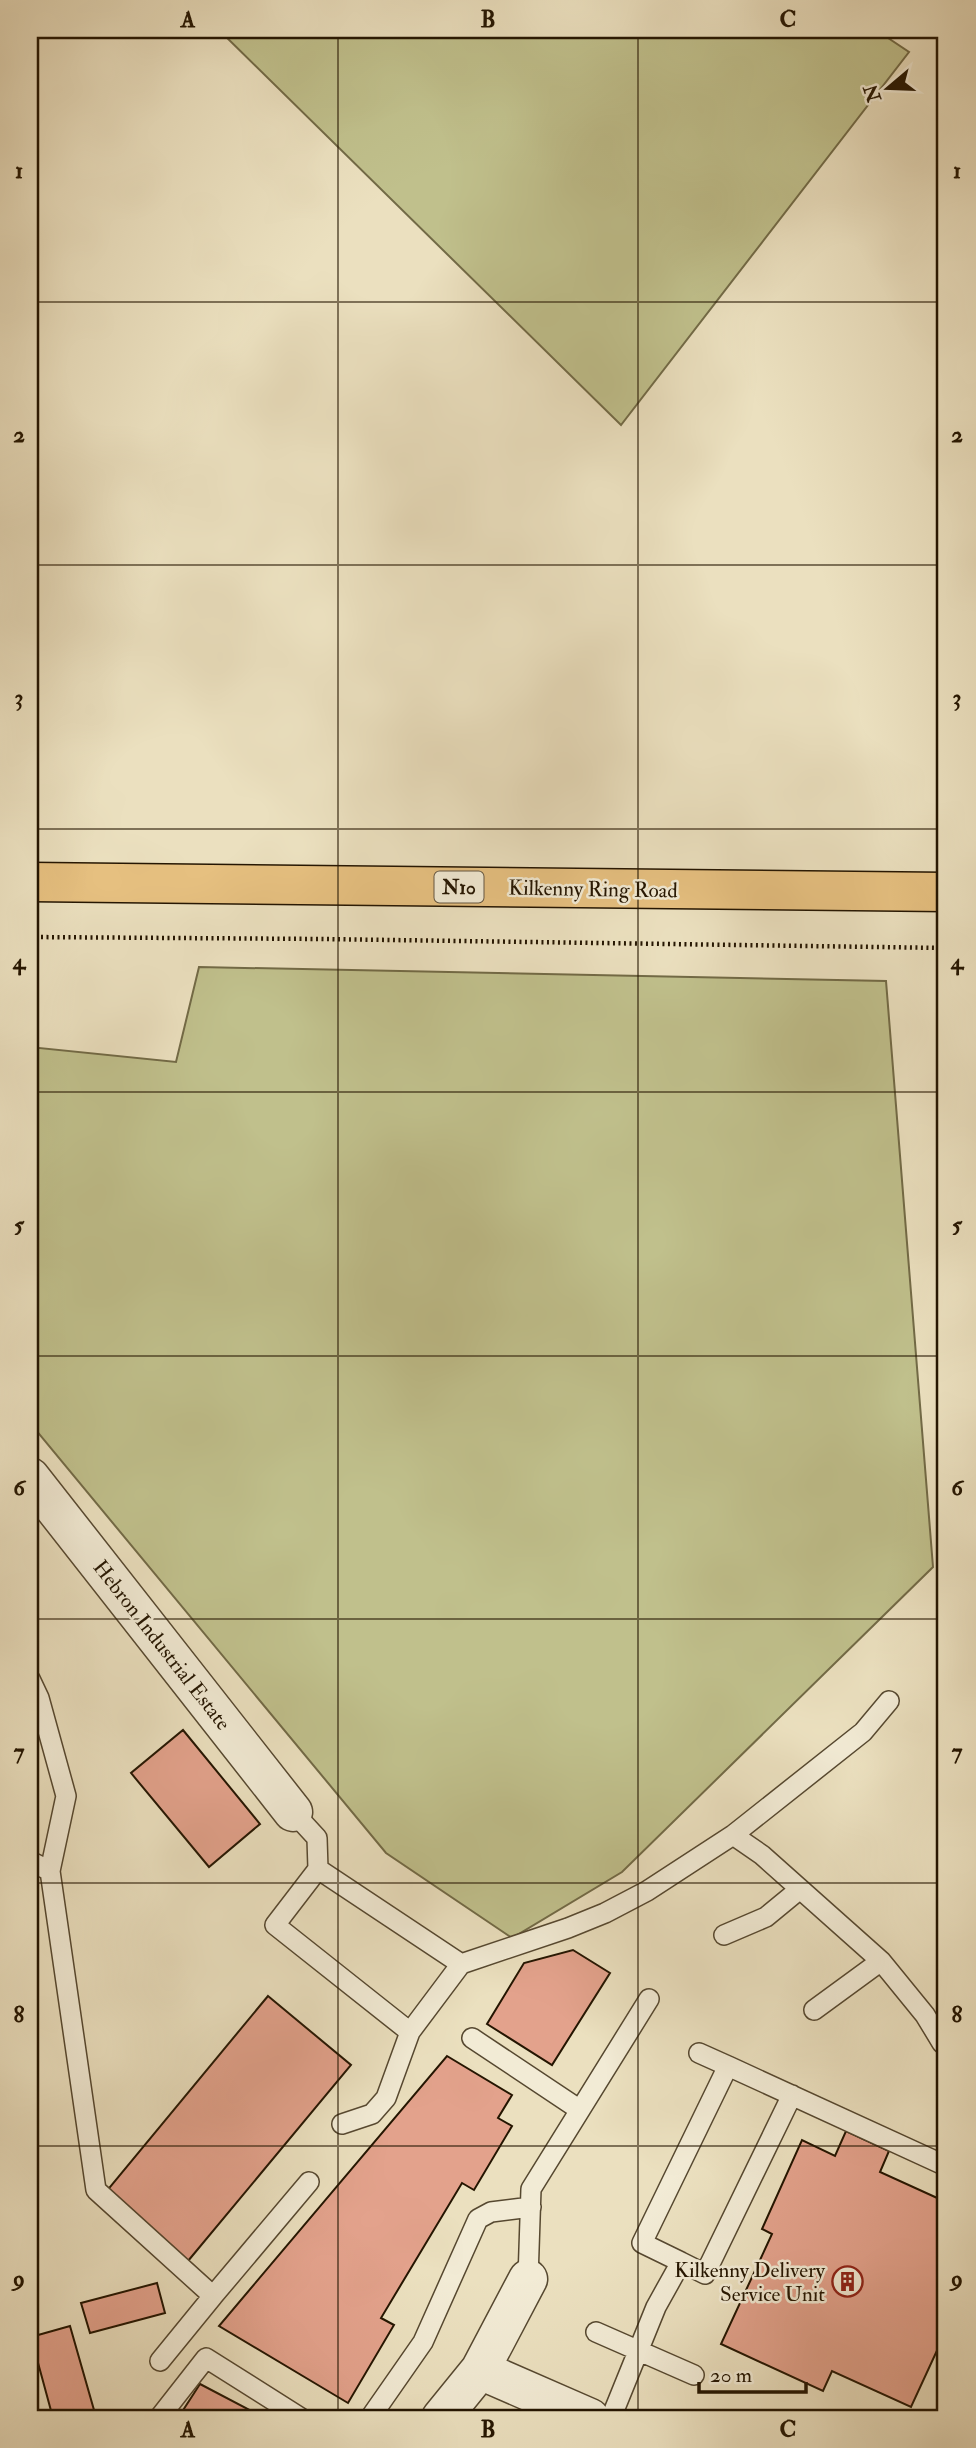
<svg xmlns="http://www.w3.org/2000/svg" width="976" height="2448" font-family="'IM FELL Double Pica',serif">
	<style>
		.green { fill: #c0c08c; stroke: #726a46; stroke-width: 2 }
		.building { fill: #e3a28c; stroke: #241501; stroke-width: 2 }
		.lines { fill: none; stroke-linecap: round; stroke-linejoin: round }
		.service-casing { stroke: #564830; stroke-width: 22 }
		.minor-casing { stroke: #564830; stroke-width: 41 }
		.trunk-casing { stroke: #241501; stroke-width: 41 }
		.path { stroke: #241501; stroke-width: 4.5; stroke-dasharray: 2 3.5; stroke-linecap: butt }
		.service { stroke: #f2ebd5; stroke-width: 19 }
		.minor { stroke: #f2ebd5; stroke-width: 38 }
		.trunk { stroke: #e6c080; stroke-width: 38 }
		.grid { fill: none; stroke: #241501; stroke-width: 2; stroke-opacity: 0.55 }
		.labels { text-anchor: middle; stroke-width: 5; stroke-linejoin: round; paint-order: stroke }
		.shield { fill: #f2ebd5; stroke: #625541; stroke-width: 2 }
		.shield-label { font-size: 19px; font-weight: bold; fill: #241501 }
		.street-label { font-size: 21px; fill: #241501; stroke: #f2ebd5 }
		.poi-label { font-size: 21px; fill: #241501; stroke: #f2ebd5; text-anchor: end }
		.neatline { fill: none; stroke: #241501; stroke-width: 2.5 }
		.grid-label { font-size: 23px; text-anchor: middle; font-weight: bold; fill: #241501 }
	</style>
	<rect width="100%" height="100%" fill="#ebe0bf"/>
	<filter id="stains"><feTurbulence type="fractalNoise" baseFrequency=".00286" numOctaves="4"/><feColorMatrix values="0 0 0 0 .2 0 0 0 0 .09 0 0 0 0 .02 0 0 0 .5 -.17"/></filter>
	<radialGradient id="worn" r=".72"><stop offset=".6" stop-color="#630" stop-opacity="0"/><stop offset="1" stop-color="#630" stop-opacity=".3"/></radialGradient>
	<!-- green -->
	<path class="green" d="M219,30H876L909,52L621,425Z
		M199,967L886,981L933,1567L622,1872L512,1938L386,1853L30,1423V1047L176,1062Z"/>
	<!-- building -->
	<path class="building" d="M183,1730L260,1824L209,1867L131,1773Z
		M573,1950L610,1973L552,2065L487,2024L524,1963Z
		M268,1996L351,2065L188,2261L105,2193Z
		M447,2056L512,2095L498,2118L512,2126L474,2190L462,2183L381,2318L394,2325L348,2403L219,2326Z
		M846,2131L889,2151L880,2172L946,2202V2331L911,2407L832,2371L823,2391L721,2344L772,2234L762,2229L802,2140L835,2156Z
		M157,2283L165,2313L90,2333L81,2303Z
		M70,2326L96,2417L90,2418H53L31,2337Z
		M200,2384L265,2418H178Z"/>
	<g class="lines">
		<defs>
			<path id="service" d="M30,1679L39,1698L66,1796L50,1871L96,2190L213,2296L309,2182
				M293,1812L317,1838L318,1869L461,1964L410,2032L275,1925L318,1869
				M733,1835L762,1855L881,1961L925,2015L942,2043
				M30,1861L50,1871
				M724,1935L766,1917L800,1889
				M461,1964L568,1928L605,1913L647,1891L733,1835L863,1732L889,1701
				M814,2010L881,1961
				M472,2038L580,2110
				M699,2053L728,2066
				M342,2124L372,2114L386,2098L410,2032
				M681,2262L705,2274L792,2095
				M528,2279L531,2189L649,1999
				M596,2332L694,2375
				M160,2361L213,2296
				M159,2418L206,2358L301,2418
				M370,2418L423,2342L478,2219L491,2212L531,2207
				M611,2418L656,2307L681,2262L642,2243L728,2066L946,2166"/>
			<path id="minor" d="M30,1477L293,1812
				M480,2370L528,2279
				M441,2418L480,2370L590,2418"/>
			<path id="trunk" d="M30,882L946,892"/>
		</defs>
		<!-- service casing -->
		<use href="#service" class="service-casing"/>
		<!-- minor casing -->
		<use href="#minor" class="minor-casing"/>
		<!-- trunk casing -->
		<use href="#trunk" class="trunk-casing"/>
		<!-- path -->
		<path class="path" d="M30,937L322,939L946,948"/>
		<!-- service -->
		<use href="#service" class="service"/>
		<!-- minor -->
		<use href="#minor" class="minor"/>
		<!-- trunk -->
		<use href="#trunk" class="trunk"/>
	</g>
	<!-- grid -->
	<path class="grid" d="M338,30V2418M638,30V2418M30,302H946M30,565H946M30,829H946M30,1092H946M30,1356H946M30,1619H946M30,1883H946M30,2146H946"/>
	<!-- icons -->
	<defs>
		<symbol id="building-ring" viewBox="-11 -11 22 22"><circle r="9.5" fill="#f2ebd5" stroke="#8f2418" stroke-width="1.5"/><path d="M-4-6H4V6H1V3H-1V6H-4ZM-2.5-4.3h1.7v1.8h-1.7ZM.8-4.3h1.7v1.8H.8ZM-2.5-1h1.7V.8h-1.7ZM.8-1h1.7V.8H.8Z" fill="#8f2418"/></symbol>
	</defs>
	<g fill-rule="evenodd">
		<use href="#building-ring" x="830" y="2264" width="35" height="35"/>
	</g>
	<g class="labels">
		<!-- shield labels -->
		<rect class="shield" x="434.5" y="871.5" width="49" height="31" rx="5"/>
		<g class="shield-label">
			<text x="459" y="894">N10</text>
		</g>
		<!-- street labels -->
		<g class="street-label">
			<text transform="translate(593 889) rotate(1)" y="7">Kilkenny Ring Road</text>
			<text transform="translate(162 1645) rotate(52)" y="7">Hebron Industrial Estate</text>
		</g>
		<!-- poi labels -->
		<g class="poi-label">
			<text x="825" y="2277">Kilkenny Delivery<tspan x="825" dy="24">Service Unit</tspan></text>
		</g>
	</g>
	<!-- margin -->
	<rect width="976" height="2448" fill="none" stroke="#ebe0bf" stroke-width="77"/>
	<!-- north arrow -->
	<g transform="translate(888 88) rotate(251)" stroke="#f2ebd5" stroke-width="5" paint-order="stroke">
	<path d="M0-5L12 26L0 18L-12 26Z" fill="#241501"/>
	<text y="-10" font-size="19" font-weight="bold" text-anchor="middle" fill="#241501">N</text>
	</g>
	<!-- scale -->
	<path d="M699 2382v10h107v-10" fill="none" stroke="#241501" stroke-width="3.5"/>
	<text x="710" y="2382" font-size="21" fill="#241501" stroke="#f2ebd5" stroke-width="5" paint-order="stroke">20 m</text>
	<rect x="38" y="38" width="899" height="2372" class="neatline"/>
	<g class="grid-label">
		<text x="188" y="27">A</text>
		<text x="488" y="27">B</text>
		<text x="788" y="27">C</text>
		<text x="19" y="178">1</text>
		<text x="957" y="178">1</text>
		<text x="19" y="442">2</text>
		<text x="957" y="442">2</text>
		<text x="19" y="705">3</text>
		<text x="957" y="705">3</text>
		<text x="19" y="969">4</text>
		<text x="957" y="969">4</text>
		<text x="19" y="1232">5</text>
		<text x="957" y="1232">5</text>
		<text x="19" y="1495">6</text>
		<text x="957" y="1495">6</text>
		<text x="19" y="1759">7</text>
		<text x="957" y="1759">7</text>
		<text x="19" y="2022">8</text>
		<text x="957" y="2022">8</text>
		<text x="19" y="2286">9</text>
		<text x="957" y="2286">9</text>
		<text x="188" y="2437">A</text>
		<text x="488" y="2437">B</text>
		<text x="788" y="2437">C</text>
	</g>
	<rect width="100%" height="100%" filter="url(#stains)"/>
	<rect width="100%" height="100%" fill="url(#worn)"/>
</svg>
